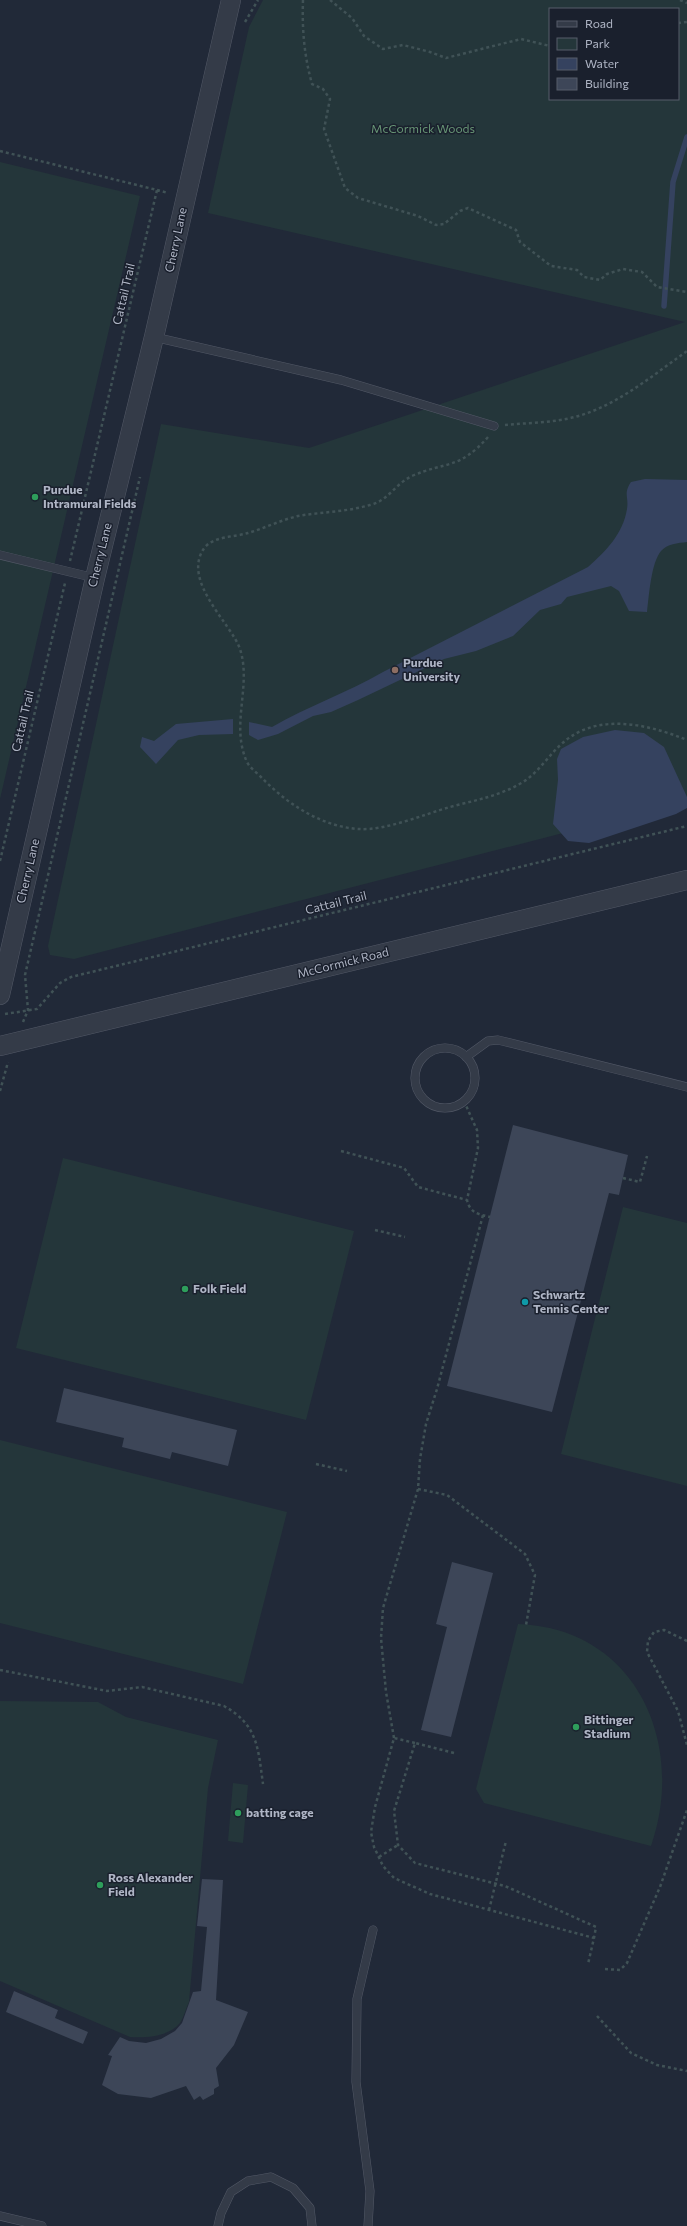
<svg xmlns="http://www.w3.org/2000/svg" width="687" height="2226" font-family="Commissioner,sans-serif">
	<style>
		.green { fill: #24363a; fill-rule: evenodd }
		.water { fill: #35425f }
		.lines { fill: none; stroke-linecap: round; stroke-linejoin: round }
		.stream { stroke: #35425f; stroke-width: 5.5 }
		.building { fill: #3d4658 }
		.service-casing { stroke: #525866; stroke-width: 9 }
		.tertiary-casing { stroke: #525866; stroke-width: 20 }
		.path { stroke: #405256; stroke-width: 2.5; stroke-dasharray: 3 3; stroke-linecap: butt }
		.service { stroke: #343b48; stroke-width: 8 }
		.tertiary { stroke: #343b48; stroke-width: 19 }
		.leisure-dot { fill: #2e9e5b; stroke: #1a202d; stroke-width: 1.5 }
		.education-dot { fill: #8d6e63; stroke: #1a202d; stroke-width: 1.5 }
		.culture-dot { fill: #0f9aa8; stroke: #1a202d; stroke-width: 1.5 }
		.labels { text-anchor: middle; stroke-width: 3; stroke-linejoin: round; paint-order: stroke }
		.park-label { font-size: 12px; fill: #679575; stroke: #1a202d }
		.street-label { font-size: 12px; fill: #afb5c5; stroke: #1a202d }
		.poi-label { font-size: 12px; font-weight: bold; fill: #afb5c5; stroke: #1a202d; text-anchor: start }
	</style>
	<rect width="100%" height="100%" fill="#212938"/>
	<!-- green -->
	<path class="green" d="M263,0H687V801L74,959L50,955L48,946L161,424L309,448L685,322L208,213L249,27ZM550,9H678V99H550Z
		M0,162L140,196L0,799Z
		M63,1158L354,1231L306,1420L16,1348Z
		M623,1207L687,1223V1486L561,1454Z
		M0,1440L287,1512L243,1684L0,1623Z
		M518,1624C635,1628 687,1742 651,1846L484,1803L476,1789Z
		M0,1701L98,1702L126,1717L218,1740L208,1788L189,2002C186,2008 184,2017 180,2023C168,2037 146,2038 130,2037L0,1981Z
		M233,1783L248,1785L243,1843L228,1841Z"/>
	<!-- water -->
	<path class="water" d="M645,479L687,480V542C678,543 667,544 661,551C651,563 649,596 647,612L629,611L619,591L611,586L567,597L561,604L540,610L513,636L476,651L444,659L358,700L331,712L313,716L278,734L258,740L249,735V722L272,727C308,706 347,693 383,672L588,567C606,551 623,534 627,509C629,497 623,494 631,482Z
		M233,719V734L199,735L178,740L156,764L140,747L142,737L154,741L176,724Z
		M615,730L644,733L664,747L687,797V808L676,814L589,843L568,841L553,824L558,780L557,759L561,749L583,737Z"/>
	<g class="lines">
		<!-- stream -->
		<path class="stream" d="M664,306L673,182L687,137"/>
	</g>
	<!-- building -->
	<path class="building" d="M513,1125L628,1155L619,1195L609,1193L552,1412L447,1386Z
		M64,1388L237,1430L228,1466L172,1452L170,1459L122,1447L124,1438L56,1422Z
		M452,1562L493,1573L451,1737L421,1730L447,1627L436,1624Z
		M202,1879L223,1880L216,2000L248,2012L234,2045L216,2068L219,2086L214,2089V2094L203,2100L200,2096L194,2100L186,2086L151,2098L118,2094L102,2085L112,2056L108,2055L120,2037L129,2041L146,2043L161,2039L175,2031L182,2023L193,1992L201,1991L207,1927L197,1926Z
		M14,1991L58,2010L55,2018L88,2032L83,2044L6,2012Z"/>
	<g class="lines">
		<defs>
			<path id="service" d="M154,337L341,380L494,426
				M0,555L95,578
				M415 1078a30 30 0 1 1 60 0a30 30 0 1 1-60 0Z
				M466,1057L488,1041L498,1040L687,1087
				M0,2216L42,2226
				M218,2226L221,2213L231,2192L248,2181L271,2177L293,2188L310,2208L312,2226
				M368,2226L370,2191L356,2082L357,1999L373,1930"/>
			<path id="tertiary" d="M0,995L95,578L154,337L231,0
				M0,1046L687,880"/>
		</defs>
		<!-- service casing -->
		<use href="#service" class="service-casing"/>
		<!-- tertiary casing -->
		<use href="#tertiary" class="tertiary-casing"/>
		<!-- path -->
		<path class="path" d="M303,0C302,29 304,55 312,84L323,89L330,99L324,129L345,188L358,198L418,216L436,225L444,224L460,211L468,208L516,230L520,242L551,266L577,270L584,277L600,280L607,274L623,269L642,272L657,287L687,292
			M330,0L352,18L364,36L383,49L403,45L430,52L446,58L521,39L550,46
			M680,0L687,3
			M245,22L258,0
			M678,23L687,22
			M0,151L157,190L70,561
			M157,190L168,193
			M505,425C525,423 546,423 566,419C612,410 649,378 687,351
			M488,437C459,470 446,461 412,476C395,484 388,501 370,505C346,512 321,512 298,516C281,520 265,528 248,533C235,537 215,536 205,547C180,580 231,623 240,649C252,686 230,725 247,762C250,768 256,772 261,777C287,804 322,827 359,829C385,831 425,814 450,807C476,800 500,796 523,782C545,768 554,743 581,731C614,716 655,727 687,740
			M0,861L65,583
			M5,1014L37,1009L60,983L71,977L687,826
			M23,1022L28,1010L25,975L140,477
			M0,1091L8,1062
			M464,1101L477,1130L478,1148L467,1200C470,1213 478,1214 490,1217
			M341,1151L404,1168L418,1187L467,1200
			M623,1178L640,1182L647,1156
			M375,1230L405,1237
			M316,1464L347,1471
			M418,1489L447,1495L525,1554L535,1575L526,1625
			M687,1641L664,1630L654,1632L648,1641L647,1652L678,1711L687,1745
			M0,1670L107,1691L142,1687L224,1706C258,1725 258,1748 263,1784
			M394,1738L386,1692L381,1638L383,1608L418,1489L420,1459L426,1424L437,1389L483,1215
			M415,1743L394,1738L375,1807L371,1832L374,1847L383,1866L394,1878L430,1894L594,1938L588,1964
			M454,1753L415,1743L394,1811L398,1845L415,1863L505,1886L596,1927L594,1938
			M379,1857L398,1845
			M489,1910L506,1841
			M605,1969L620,1970L627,1963L660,1887L687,1810
			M597,2016L631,2053L657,2065L687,2071"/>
		<!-- service -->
		<use href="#service" class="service"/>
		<!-- tertiary -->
		<use href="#tertiary" class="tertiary"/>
	</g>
	<!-- markers -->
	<g class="leisure-dot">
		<circle cx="35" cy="497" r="4"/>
		<circle cx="185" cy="1289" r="4"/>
		<circle cx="576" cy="1727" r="4"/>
		<circle cx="238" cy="1813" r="4"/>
		<circle cx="100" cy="1885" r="4"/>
	</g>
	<circle class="education-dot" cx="395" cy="670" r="4"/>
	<circle class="culture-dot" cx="525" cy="1302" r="4"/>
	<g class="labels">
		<!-- park labels -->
		<g class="park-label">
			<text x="423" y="133">McCormick Woods</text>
		</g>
		<!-- street labels -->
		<g class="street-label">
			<text transform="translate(176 240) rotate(-78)" y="4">Cherry Lane</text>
			<text transform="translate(124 294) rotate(-77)" y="4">Cattail Trail</text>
			<text transform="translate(100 555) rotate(-76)" y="4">Cherry Lane</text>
			<text transform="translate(23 721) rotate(-77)" y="4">Cattail Trail</text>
			<text transform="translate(28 871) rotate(-77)" y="4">Cherry Lane</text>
			<text transform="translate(336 903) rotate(-14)" y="4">Cattail Trail</text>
			<text transform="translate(343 963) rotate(-14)" y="4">McCormick Road</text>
		</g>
		<!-- poi labels -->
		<g class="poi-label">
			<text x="43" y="494">Purdue<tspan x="43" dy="14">Intramural Fields</tspan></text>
			<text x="403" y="667">Purdue<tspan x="403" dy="14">University</tspan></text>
			<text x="193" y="1293">Folk Field</text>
			<text x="533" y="1299">Schwartz<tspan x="533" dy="14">Tennis Center</tspan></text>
			<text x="584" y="1724">Bittinger<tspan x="584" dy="14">Stadium</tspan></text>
			<text x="246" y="1817">batting cage</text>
			<text x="108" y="1882">Ross Alexander<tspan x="108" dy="14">Field</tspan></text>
		</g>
	</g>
	<!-- legend -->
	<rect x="549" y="8" width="130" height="92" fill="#1a202d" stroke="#565c6a"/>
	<rect x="557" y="21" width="20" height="6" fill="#343b48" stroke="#565c6a"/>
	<text x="585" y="28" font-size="12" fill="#afb5c5">Road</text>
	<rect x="557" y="38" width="20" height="12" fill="#24363a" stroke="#565c6a"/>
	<text x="585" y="48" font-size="12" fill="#afb5c5">Park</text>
	<rect x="557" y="58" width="20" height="12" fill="#35425f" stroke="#565c6a"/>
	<text x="585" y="68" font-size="12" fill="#afb5c5">Water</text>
	<rect x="557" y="78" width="20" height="12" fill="#3d4658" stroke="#565c6a"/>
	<text x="585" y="88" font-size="12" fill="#afb5c5">Building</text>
</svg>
